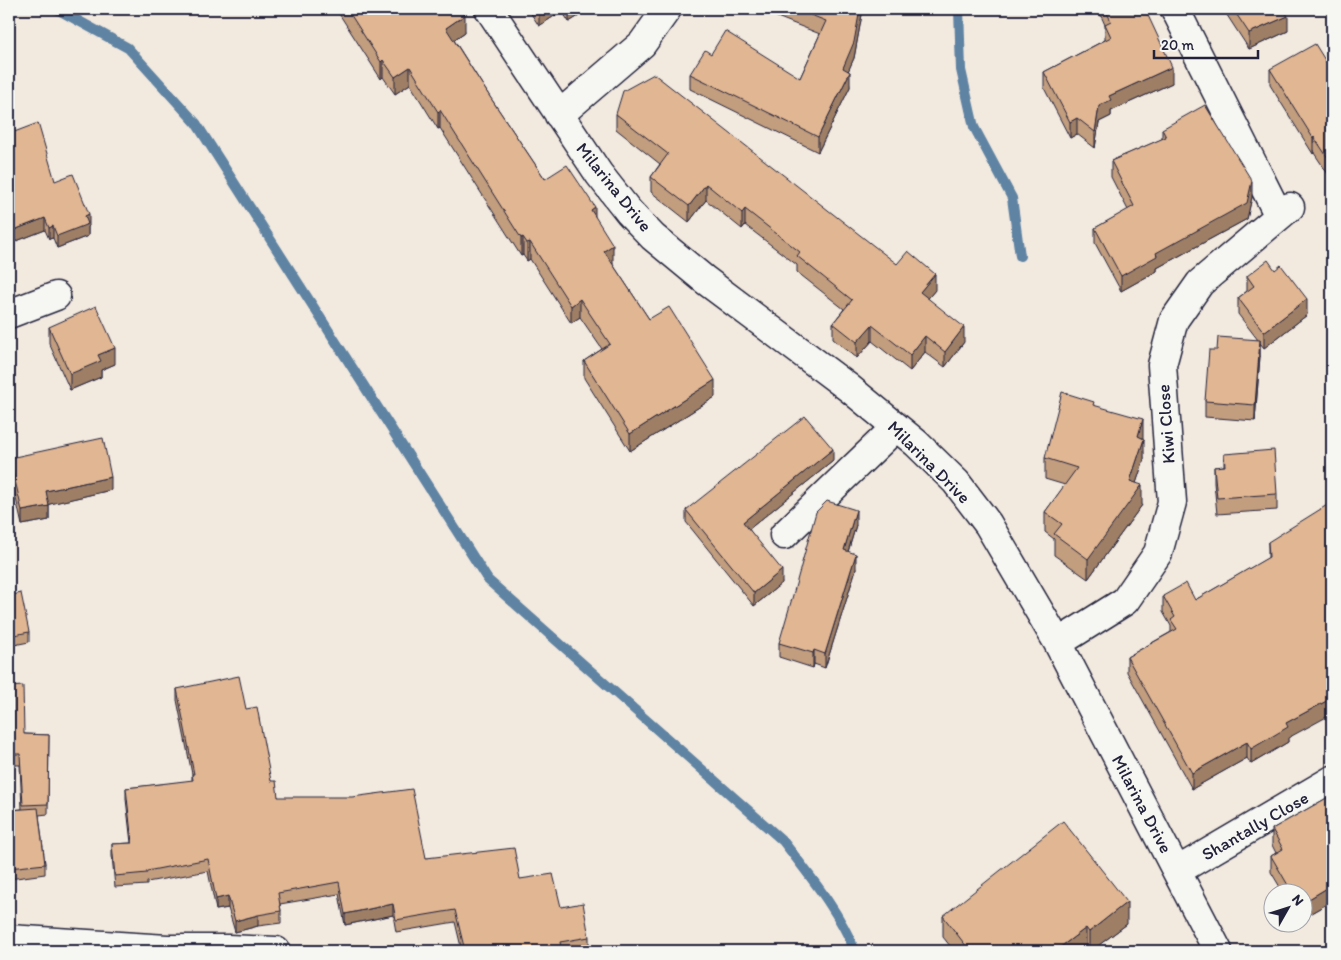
<svg xmlns="http://www.w3.org/2000/svg" width="1341" height="960" font-family="Itim,sans-serif">
	<style>
		.lines { fill: none; stroke-linecap: round; stroke-linejoin: round }
		.stream { stroke: #5e83a2; stroke-width: 10 }
		.street-casing { stroke: #22223b; stroke-width: 31 }
		.street { stroke: #f6f6f2; stroke-width: 28 }
		.wall { fill: #c29d7e; stroke: #22223b }
		.shaded-wall { fill: #9e7f66; stroke: #22223b }
		.building { fill: #e1b692; stroke: #22223b }
		.labels { text-anchor: middle; stroke-width: 4.5; stroke-linejoin: round; paint-order: stroke }
		.street-label { font-size: 18px; fill: #22223b; stroke: #f6f6f2 }
	</style>
	<rect width="100%" height="100%" fill="#f2e9df"/>
	<filter id="ink" filterUnits="userSpaceOnUse"><feTurbulence type="fractalNoise" baseFrequency=".02" numOctaves="2"/><feDisplacementMap in="SourceGraphic" scale="10" xChannelSelector="R" yChannelSelector="G"/><feConvolveMatrix kernelMatrix="1 2 1 2 8 2 1 2 1" color-interpolation-filters="sRGB"/></filter>
	<g filter="url(#ink)">
		<g class="lines">
			<!-- stream -->
			<path class="stream" d="M57,9L128,48L196,123L488,580L783,841C809,875 839,911 855,951
				M959,9L961,70L974,127L1012,198L1020,256"/>
			<defs>
				<path id="street" d="M489,9L599,174L629,212L653,237L705,280L849,388L916,443L956,482L988,524L1058,643L1218,951
					M1175,9L1279,216
					M559,115L642,44L667,9
					M9,314L56,296
					M784,535L896,427
					M1058,643L1125,601L1158,553L1172,502L1162,365L1174,320L1200,283L1290,207
					M1177,871L1332,780
					M9,939L167,949H228L276,951"/>
			</defs>
			<!-- street casing -->
			<use href="#street" class="street-casing"/>
			<!-- street -->
			<use href="#street" class="street"/>
		</g>
		<!-- wall -->
		<path class="wall" d="M336,9H461L465,32L454,40L490,97L545,179L595,217L613,263H612L649,319L715,397L630,451L584,378V361L602,349L580,317L571,323L530,259L527,261L523,255L521,256L440,128L438,129L410,84L395,94L383,77L381,79Z
			M528,9H590L569,22L562,11L539,26Z
			M757,9H863L854,58L848,71L850,87L818,152L690,89V74L711,54L800,78L820,34Z
			M1098,9H1145L1172,83L1111,111V116L1099,122L1095,148L1077,134L1070,138L1044,88V72L1105,40V25Z
			M1223,9H1283L1288,31L1249,49Z
			M1328,65L1332,70V180L1314,153L1313,154L1270,85V69Z
			M616,114L897,264L935,290L928,298L964,342L945,367L925,352L910,371L872,341L857,358L833,339V323L844,309L797,272V265L745,225L742,229L706,200L689,222L651,192V177L660,164L616,129Z
			M1162,129L1252,197L1247,219L1157,268V271L1121,291L1095,243V228L1128,210L1111,177V161L1162,139Z
			M9,134L55,181L89,226L88,227V236L57,248L53,238L49,239L45,230L14,242L9,228Z
			M1247,276L1307,315L1264,348L1260,343V356L1255,421L1205,417V401L1217,350L1258,340L1238,314V298L1247,291Z
			M49,327L115,364L101,370V377L70,390L49,343Z
			M1094,405L1143,439L1144,459L1136,483L1142,505L1088,579L1054,555V539L1045,532V512L1065,485L1045,479V458Z
			M1224,454L1277,494V510L1217,514L1214,483V467L1224,466Z
			M10,458L111,490L49,504V520L22,525L10,472Z
			M833,461L749,529L782,583L754,606L686,522V510Z
			M856,525L848,552L856,569L825,668L814,664L813,668L779,657V643Z
			M1268,542L1288,742L1251,764L1247,758L1192,789L1127,672V657L1171,632V626L1163,612V596L1195,600L1268,558Z
			M9,596L29,632V642L9,646Z
			M9,687L24,734L49,735L48,814L39,815L45,864V874L9,879V810L22,809L20,765H9Z
			M177,689L246,709L271,781L278,797L426,858L520,879L561,907L589,937V948L570,951H462L455,922L396,932L393,915L345,925L339,894L280,904L281,911V923L258,926L235,932L228,908L216,910L208,871L147,882V885L115,887L112,856V844L131,843L126,799V788L192,781V774L177,700Z
			M1332,795V901L1304,917V892H1283L1271,872V856L1276,853L1272,845V829Z
			M943,916L1127,924L1091,951H1087L1086,949L1083,951H954L943,937Z"/>
		<!-- shaded-wall -->
		<path class="shaded-wall" d="M541,9H562V11L539,26V10Z
			M569,9H590L569,22Z
			M605,9H612L605,13Z
			M860,9H863L854,58L843,83V68Z
			M465,15V32L446,45V28Z
			M1288,16V31L1249,49V33Z
			M383,60V77L381,79V62Z
			M410,67V84L395,94V77Z
			M1172,67V83L1111,111V116L1099,122L1095,148V132L1099,106L1109,96Z
			M850,72V87L818,152V137Z
			M440,110V128L438,129V112Z
			M1077,118V134L1070,138V122Z
			M1314,137V153L1313,154V138Z
			M1252,181V197L1247,219L1157,268V271L1121,291V276L1156,253Z
			M706,184V200L689,222V206Z
			M595,207V224L591,210Z
			M745,209V225L742,229V213Z
			M89,214V226L88,227V236L57,248V236L85,216Z
			M45,218V230L14,242V230Z
			M53,226V238L49,239V228Z
			M523,237V255L521,256V238Z
			M530,242V259L527,261V243Z
			M613,245V263L604,268V251Z
			M935,274V290L920,308V292Z
			M580,299V317L571,323V306Z
			M1307,299V315L1264,348V332Z
			M872,325V341L857,358V342Z
			M964,327V342L945,367V352Z
			M925,336V352L910,371V355Z
			M1260,340V356L1255,421V405Z
			M115,348V364L101,370V377L70,390V374L98,355Z
			M715,380V397L630,451V434Z
			M1143,419V439L1138,436Z
			M1144,439V459L1131,499L1142,485V505L1088,579V559L1130,481Z
			M833,449V461L743,534V522Z
			M111,477V490L46,505V491Z
			M49,506V520L22,525V511Z
			M856,510V525L844,565V550Z
			M856,554V569L825,668V654Z
			M782,570V583L754,606V593Z
			M814,650V664L813,668V653Z
			M1332,698V714L1288,738V742L1251,764V749L1286,723Z
			M1247,742V758L1192,789V773Z
			M1332,885V901L1304,917V902Z
			M228,896V908L216,910V899Z
			M1127,902V924L1091,951H1089V932Z
			M393,904V915L345,925V914Z
			M258,915V926L235,932V921Z
			M1086,928V949L1083,951H1055Z"/>
		<!-- building -->
		<path class="building" d="M347,9H461L465,15L446,28L490,97L545,179L567,165L595,207L591,210L613,245L604,251L649,319L669,307L715,380L630,434L584,361L610,344L580,299L571,306L530,242L527,243L523,237L521,238L440,110L438,112L410,67L395,77L383,60L381,62Z
			M796,9H860L854,42L843,68L850,72L818,137L690,74L705,50L711,54L725,31L800,78L826,21Z
			M1105,9H1145L1172,67L1109,96L1111,100L1099,106L1095,132L1077,118L1070,122L1044,72L1111,37L1105,24L1111,21Z
			M1233,9H1283L1288,16L1249,33Z
			M1315,44L1328,65L1329,64L1332,70V164L1314,137L1313,138L1270,69Z
			M654,74L897,264L908,251L935,274L920,292L964,327L945,352L925,336L910,355L872,325L857,342L833,323L852,300L797,256L800,252L745,209L742,213L706,184L689,206L651,177L668,154L616,114L623,91Z
			M1205,105L1252,181L1247,203L1156,253L1157,256L1121,276L1095,228L1134,206L1111,161L1166,137L1162,129Z
			M38,123L55,181L73,174L89,214L85,216L88,224L57,236L53,226L49,228L45,218L14,230L9,216V134Z
			M1268,260L1275,270L1281,265L1307,299L1264,332L1238,298L1254,286L1247,276Z
			M96,306L115,348L98,355L101,361L70,374L49,327Z
			M1218,337L1260,340L1255,405L1205,401L1209,350H1217Z
			M1062,392L1094,402L1093,405L1143,419L1138,436L1144,439L1130,481L1142,485L1088,559L1054,534L1062,524L1045,512L1077,468L1045,458Z
			M805,416L833,449L743,522L782,570L754,593L686,510Z
			M103,438L111,477L46,491L49,506L22,511L10,458Z
			M1274,450L1277,494L1217,498L1214,467L1225,466L1224,454Z
			M827,501L856,510L844,550L856,554L825,654L814,650L813,653L779,643L793,595L816,512Z
			M1332,502V698L1286,723L1288,727L1251,749L1247,742L1192,773L1127,657L1177,629L1171,620L1175,617L1163,596L1186,583L1195,600L1269,557L1268,542Z
			M21,593L29,632L9,636V596Z
			M239,676L246,709L257,707L271,781H276L278,797H352L412,789L426,858L514,848L520,879L553,874L561,907L583,903L589,937L560,942L562,951H465L455,910L396,920L393,904L345,914L339,882L278,893L281,911L258,915L235,921L228,896L216,899L208,859L147,871V873L115,876L112,844L132,843L126,788L193,780L192,774H194L177,689Z
			M23,686L24,734L49,735L48,804L23,805L20,754H9V687Z
			M1332,795V885L1304,902V892H1292L1271,856L1283,849L1272,829Z
			M38,808L45,864L9,868V810Z
			M1063,821L1127,902L1089,932L1086,928L1055,951H970L943,916Z"/>
	</g>
	<g class="labels">
		<!-- street labels -->
		<g class="street-label">
			<text transform="translate(614 187) rotate(51)" y="6">Milarina Drive</text>
			<text transform="translate(1166 424) rotate(-94)" y="6">Kiwi Close</text>
			<text transform="translate(929 462) rotate(45)" y="6">Milarina Drive</text>
			<text transform="translate(1142 804) rotate(62)" y="6">Milarina Drive</text>
			<text transform="translate(1255 826) rotate(-30)" y="6">Shantally Close</text>
		</g>
	</g>
	<!-- margin -->
	<rect width="1341" height="960" fill="none" stroke="#f6f6f2" stroke-width="30"/>
	<rect x="15" y="15" width="1311" height="930" fill="none" stroke="#22223b" stroke-width="2" filter="url(#ink)"/>
	<!-- north arrow -->
	<g transform="translate(1288 908) rotate(51)"><circle r="24" fill="#f6f6f2" stroke="#a1a1a9"/>
	<path d="M0-4L9 19L0 12L-9 19Z" fill="#22223b"/>
	<text y="-8" font-size="14" font-weight="bold" text-anchor="middle" fill="#22223b">N</text>
	</g>
	<!-- scale -->
	<path d="M1154 50v8h104v-8" fill="none" stroke="#22223b" stroke-width="2.5"/>
	<text x="1161" y="50" font-size="15" fill="#22223b" stroke="#f6f6f2" stroke-width="4" paint-order="stroke">20 m</text>
</svg>
